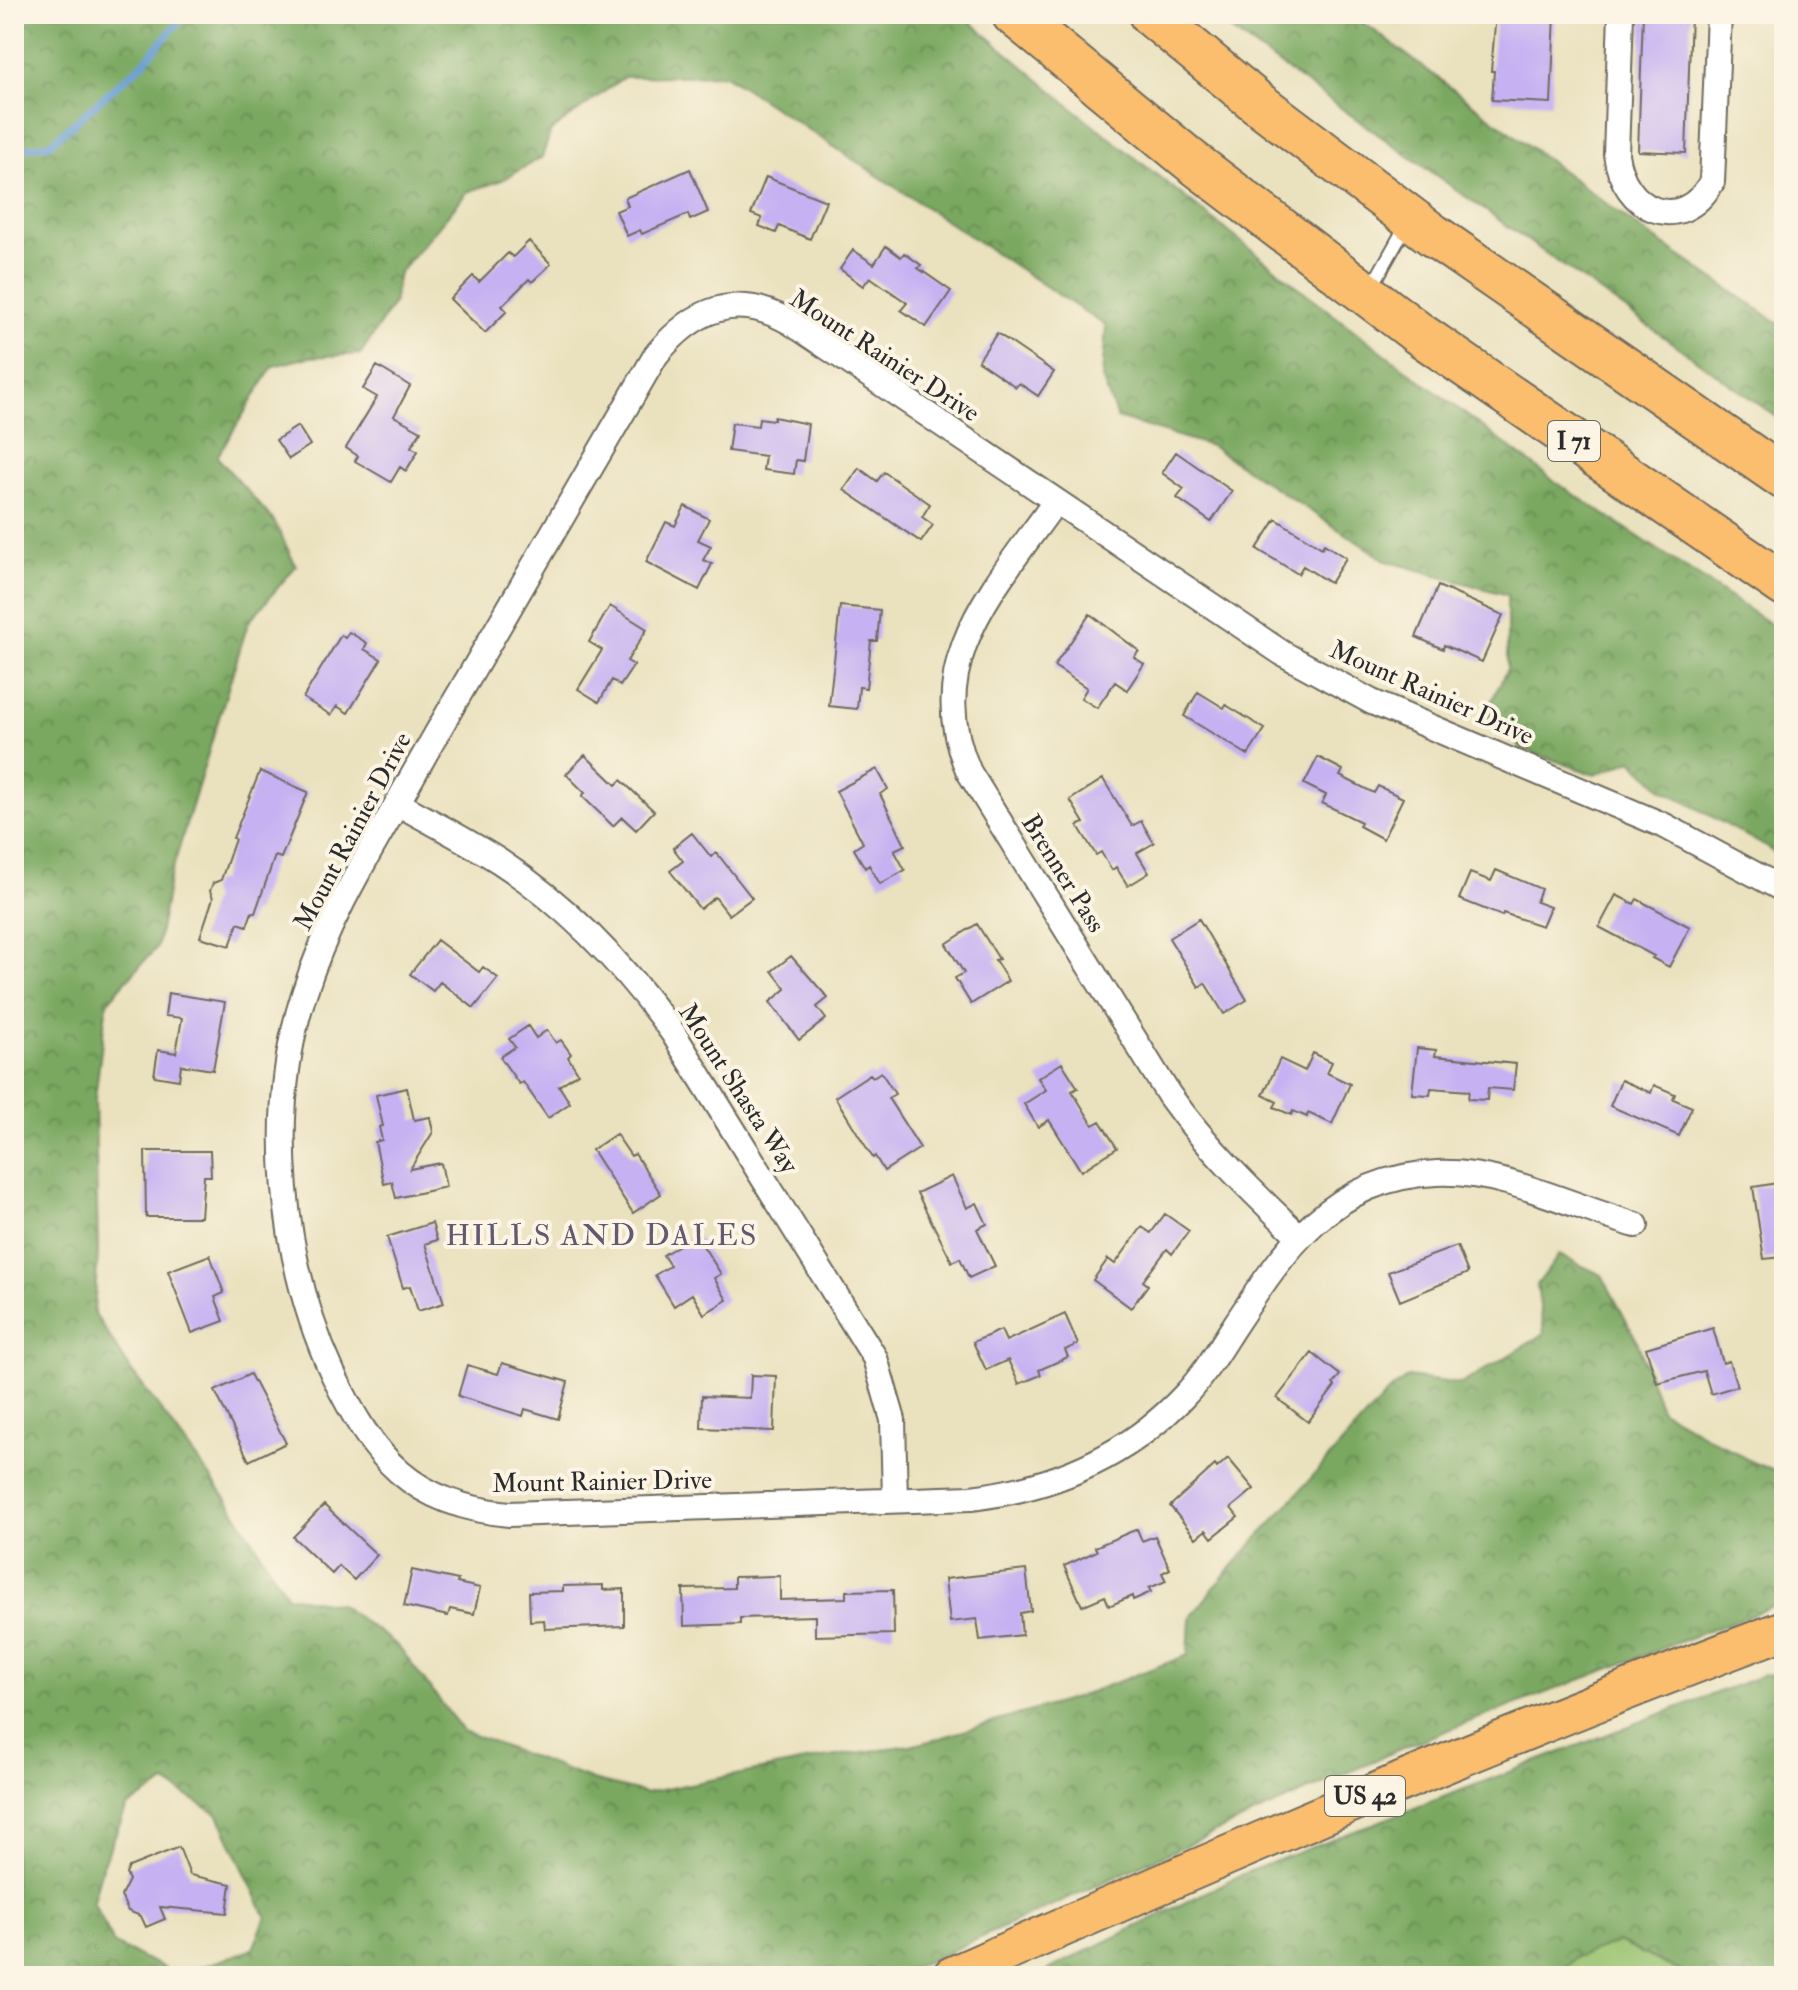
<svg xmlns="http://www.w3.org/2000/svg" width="1798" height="1990" font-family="'IM FELL Double Pica',serif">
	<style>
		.green { fill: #98c26e; stroke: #62764c; stroke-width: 2 }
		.forest { fill: url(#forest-crowns); stroke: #526a46; stroke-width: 2; fill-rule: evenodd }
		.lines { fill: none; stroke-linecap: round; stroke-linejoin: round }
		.stream { stroke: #689ed5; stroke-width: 7 }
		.building { fill: #c6b1f2 }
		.service-casing { stroke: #6e6b5e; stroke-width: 16 }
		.minor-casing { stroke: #6e6b5e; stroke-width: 28 }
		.primary-casing { stroke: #6e6b5e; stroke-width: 42 }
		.motorway-casing { stroke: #6e6b5e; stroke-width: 46 }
		.service { stroke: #fff; stroke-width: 12 }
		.minor { stroke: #fff; stroke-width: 24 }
		.primary { stroke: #fbbd6e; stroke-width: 38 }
		.motorway { stroke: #fbbd6e; stroke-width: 42 }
		.labels { text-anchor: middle; stroke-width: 8; stroke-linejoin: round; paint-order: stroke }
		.shield { fill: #fcf5e5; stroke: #6a6863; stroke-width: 2 }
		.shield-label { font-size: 24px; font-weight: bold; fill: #2b2b2b }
		.street-label { font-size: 26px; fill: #2b2b2b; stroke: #fcf5e5 }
		.quarter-label { font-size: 30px; letter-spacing: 2px; fill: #615a71; stroke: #fcf5e5 }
	</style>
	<defs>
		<pattern id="forest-crowns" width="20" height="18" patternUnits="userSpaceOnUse" patternTransform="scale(2)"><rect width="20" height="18" fill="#7aa861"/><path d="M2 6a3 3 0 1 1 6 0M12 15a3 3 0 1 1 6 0" fill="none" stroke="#648950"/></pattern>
	</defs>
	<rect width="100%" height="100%" fill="#fcf5e5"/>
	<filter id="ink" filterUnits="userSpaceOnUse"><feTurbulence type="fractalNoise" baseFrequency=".0125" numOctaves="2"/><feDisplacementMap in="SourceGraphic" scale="16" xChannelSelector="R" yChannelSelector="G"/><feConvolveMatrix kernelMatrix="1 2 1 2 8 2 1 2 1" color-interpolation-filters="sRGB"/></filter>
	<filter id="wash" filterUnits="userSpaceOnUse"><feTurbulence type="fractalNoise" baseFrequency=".006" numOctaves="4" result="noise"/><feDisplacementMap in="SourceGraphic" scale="32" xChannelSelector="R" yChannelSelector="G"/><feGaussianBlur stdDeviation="1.8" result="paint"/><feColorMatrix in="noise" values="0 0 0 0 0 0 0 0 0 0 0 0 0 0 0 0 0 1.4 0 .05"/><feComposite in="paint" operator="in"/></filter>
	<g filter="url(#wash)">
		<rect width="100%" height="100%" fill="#eae1be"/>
		<!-- green -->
		<path class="green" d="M1618,1942L1691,1976H1556L1576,1957Z"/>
		<!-- forest -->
		<path class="forest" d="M14,14H961L1076,111L1335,316L1557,483L1784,633V862L1768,848L1662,789L1632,760L1595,775L1523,749L1484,717L1507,669V595L1387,561L1211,446L1117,418L1102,378L1106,326L725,75L624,77L551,131L542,157L502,180L467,192L399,273L393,304L361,354L309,357L273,366L217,457L274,521L296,566L248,623L169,881L157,947L107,1002L95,1098L98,1253L94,1313L131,1370L231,1505L287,1596L339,1604L397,1645L463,1731L592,1780L645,1793L816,1759L923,1743L1072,1699L1188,1655L1190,1618L1221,1579L1389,1391L1408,1377L1461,1384L1544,1334L1537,1285L1559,1255L1602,1275L1637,1341L1661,1410L1752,1462L1784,1475V1602L1409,1745L895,1976H14ZM166,1783L218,1815L266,1917L253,1949L178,1975L114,1944L93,1902L103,1863L127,1807Z
			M1208,14H1352L1639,228L1784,327V422Z
			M1784,1674V1976H1691L1618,1942L1576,1957L1556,1976H1036L1247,1872L1763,1675Z"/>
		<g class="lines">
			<!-- stream -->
			<path class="stream" d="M14,150L50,144L142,64L186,14"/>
		</g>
		<g id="blocks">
			<!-- building -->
			<path class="building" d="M1496,14H1555L1551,103L1492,100L1494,71H1491Z
				M1643,14H1691L1686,153L1638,151Z
				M690,169L708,212L690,220L688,214L642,234L640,230L627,236L616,211L628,206L625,198Z
				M766,177L826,201L810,239L779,226L776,233L759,226L762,218L751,214Z
				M529,241L551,264L532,282L529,279L502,306L507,311L485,333L450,299L473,276L479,282L508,253L513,257Z
				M886,246L901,257L904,253L921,265L918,268L951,291L926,327L901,310L907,303L870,277L863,286L840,269L853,250L874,264Z
				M997,333L1054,372L1038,396L1019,383L1016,387L978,361Z
				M377,366L410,386L394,416L421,431L411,447L418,451L406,471L400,467L391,482L355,461L358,456L346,448L377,397L363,389Z
				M774,417L808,424L803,461L796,460L794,474L763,470L765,456L728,451L732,423L758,426L759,418L774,420Z
				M298,426L310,445L289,459L276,440Z
				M1176,452L1232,491L1211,522L1177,498L1184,489L1162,473Z
				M859,468L877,481L884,472L930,504L922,517L933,525L921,542L844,490Z
				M685,506L709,519L698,540L711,546L703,560L712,564L699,590L646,562L666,522L675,526Z
				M1276,519L1322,548L1324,544L1346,558L1330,583L1303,566L1298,574L1257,549Z
				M1438,586L1503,615L1482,662L1444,645L1443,649L1416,637Z
				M610,606L647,629L627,661L634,665L620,686L612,680L599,702L578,689L602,650L589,642Z
				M840,606L880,610L877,641H871L866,688L859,687L857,709L829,706Z
				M1090,614L1139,651L1134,657L1144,664L1127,690L1115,682L1097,708L1081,698L1087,688L1054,666Z
				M349,632L367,643L364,649L381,659L348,713L337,706L331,715L303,698L341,635L345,638Z
				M1198,692L1224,708L1226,705L1265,729L1248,755L1184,716Z
				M585,755L616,785L621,780L654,811L636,830L622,817L613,826L582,796L585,793L566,774Z
				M1318,757L1343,770L1340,776L1374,793L1378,786L1403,798L1383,839L1359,826L1361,822L1322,803L1326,795L1304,784Z
				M877,769L888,789L880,794L905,845L894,850L905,870L880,884L869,865L865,868L854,849L863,843L836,791Z
				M260,771L308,792L281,858L275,856L255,913L252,912L247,926L238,923L230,946L200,937L213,898L210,891L213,883L221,880L235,839L233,838Z
				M1103,779L1132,826L1141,821L1154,843L1137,853L1149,873L1128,886L1116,867L1112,870L1101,852L1096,855L1078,826L1084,823L1070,800Z
				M692,833L711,857L716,852L752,898L729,915L715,897L700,909L670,871L683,861L673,848Z
				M1496,870L1541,889L1536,902L1550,907L1542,926L1503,913L1502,916L1459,899L1470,873L1491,881Z
				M1616,895L1634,904L1637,899L1690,927L1669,967L1652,958L1654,956L1599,927Z
				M1199,919L1247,1000L1224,1014L1205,983L1199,987L1169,938Z
				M977,924L999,959L995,960L1008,981L971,1004L955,978L964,973L946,944Z
				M437,940L479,972L483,967L498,978L474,1008L440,982L433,991L410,974Z
				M791,956L828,998L817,1007L826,1019L799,1040L770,1002L786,989L772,971Z
				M168,993L225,1002L213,1070L181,1065L179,1080L154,1076L158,1050L176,1053L182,1018L165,1016Z
				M528,1026L536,1038L547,1030L556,1043L561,1040L571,1054L568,1057L578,1073L559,1086L570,1103L548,1118L523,1082L519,1084L500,1057L515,1047L509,1039Z
				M1417,1048L1436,1050L1435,1056L1516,1064L1513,1090L1488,1088L1487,1100L1468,1099L1469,1091L1431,1088L1430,1095L1412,1094Z
				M1313,1053L1332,1062L1327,1073L1350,1084L1332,1124L1308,1113L1307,1117L1293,1111L1291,1115L1274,1107L1277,1102L1263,1095L1280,1059L1305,1071Z
				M1062,1063L1078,1088L1072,1091L1093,1125L1100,1121L1117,1148L1081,1171L1049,1120L1038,1127L1024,1104L1046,1090L1038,1078Z
				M881,1072L895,1094L888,1098L920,1148L884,1171L875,1156L873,1158L835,1097L870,1074L873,1077Z
				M1621,1080L1651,1093L1654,1085L1675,1094L1673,1099L1692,1107L1679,1136L1610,1106Z
				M407,1088L414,1120L430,1117L433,1132L410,1169L441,1163L446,1187L396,1198L392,1182L384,1184L375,1142L382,1140L379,1127L383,1126L376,1095Z
				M616,1134L631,1156L635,1154L661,1194L633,1213L592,1150Z
				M145,1151H210L211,1176H204L201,1217H146Z
				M952,1176L967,1208L977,1203L987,1224L977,1229L995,1266L969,1278L960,1258L952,1262L917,1193Z
				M1784,1182V1257L1764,1259L1753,1187Z
				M1165,1214L1189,1231L1172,1254L1167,1249L1143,1281L1148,1285L1131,1308L1093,1280L1108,1259L1115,1264L1142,1227L1151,1233Z
				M432,1223L437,1240L425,1244L444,1303L418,1311L410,1286L403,1288L387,1237Z
				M696,1235L721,1274L714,1278L727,1300L704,1314L692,1294L674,1306L655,1275L670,1266L663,1255Z
				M1457,1246L1468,1273L1400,1301L1388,1272Z
				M210,1255L224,1293L215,1297L224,1321L192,1333L168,1271Z
				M1065,1314L1078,1344L1065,1350L1068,1357L1039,1370L1041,1375L1019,1384L1008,1360L986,1370L973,1342L1001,1330L1006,1341Z
				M1713,1328L1723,1363L1729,1361L1737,1386L1711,1394L1704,1371L1657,1383L1646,1348Z
				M1312,1353L1340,1375L1333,1384L1335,1386L1308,1422L1277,1398Z
				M502,1363L568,1382L558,1419L525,1409L523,1416L458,1396L467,1365L498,1374Z
				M250,1374L286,1443L249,1461L215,1391Z
				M751,1375L776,1376L774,1431L701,1428L702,1396L750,1398Z
				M1228,1458L1254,1489L1231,1508L1238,1517L1212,1538L1206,1530L1196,1538L1170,1506L1215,1465L1217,1468Z
				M324,1505L377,1555L354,1580L339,1566L332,1574L293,1537Z
				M1137,1529L1142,1541L1155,1536L1170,1569L1162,1573L1166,1581L1149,1588L1151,1592L1133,1600L1132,1596L1109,1606L1105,1596L1082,1606L1064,1566L1097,1551L1095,1547Z
				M412,1570L458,1580L457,1583L480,1588L474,1614L450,1609L448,1616L404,1606Z
				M1026,1570L1031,1611L1020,1613L1022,1635L980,1640L977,1619L950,1622L945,1579Z
				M780,1576V1600L846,1598V1591L893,1590L894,1634L815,1636V1616L740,1618V1624L684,1626L683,1589L734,1588V1577Z
				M603,1585V1590L624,1589V1626L545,1629L544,1620L530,1621L529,1592L563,1591V1586Z
				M179,1847L190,1875L231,1884L227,1913L160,1907L165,1919L146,1927L141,1916L128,1911L121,1896L129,1880L126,1874L129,1867Z"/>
		</g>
	</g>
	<g filter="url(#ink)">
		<use href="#blocks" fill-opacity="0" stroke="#6e6b5e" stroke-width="2"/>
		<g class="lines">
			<defs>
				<path id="service" d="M1371,288L1407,224"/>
				<path id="minor" d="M1621,14L1616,154C1623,210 1680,237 1712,182L1719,14
					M1055,502C996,586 920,663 969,772L1169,1095C1207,1148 1252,1192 1300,1237
					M397,803C431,822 466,840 499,861C568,906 625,966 673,1033L875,1358L893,1420L895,1500
					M1636,1225C1573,1207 1502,1170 1437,1173C1331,1177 1284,1250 1231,1331C1217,1353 1203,1376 1185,1395C1128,1456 1053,1488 971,1498L509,1514C412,1505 373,1458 333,1374C281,1262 266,1112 304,994C324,930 357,873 390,816C414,774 437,732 461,691C526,579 591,467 656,355C694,309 735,291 790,322L1282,653L1372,702L1665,826L1784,890"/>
				<path id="primary" d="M952,1976C1227,1854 1503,1735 1784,1630"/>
				<path id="motorway" d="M1013,14L1190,160L1418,333L1784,585
					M1150,14L1258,103L1433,235L1784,478"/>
			</defs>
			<!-- service casing -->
			<use href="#service" class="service-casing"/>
			<!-- minor casing -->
			<use href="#minor" class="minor-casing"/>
			<!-- primary casing -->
			<use href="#primary" class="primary-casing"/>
			<!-- motorway casing -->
			<use href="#motorway" class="motorway-casing"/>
			<!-- service -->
			<use href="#service" class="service"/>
			<!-- minor -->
			<use href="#minor" class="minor"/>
			<!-- primary -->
			<use href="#primary" class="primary"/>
			<!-- motorway -->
			<use href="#motorway" class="motorway"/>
		</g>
	</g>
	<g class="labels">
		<!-- shield labels -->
		<g class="shield">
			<rect x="1548" y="421" width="52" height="40" rx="6"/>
			<rect x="1325" y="1776" width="80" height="40" rx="6"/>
		</g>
		<g class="shield-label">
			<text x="1574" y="449">I 71</text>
			<text x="1365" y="1804">US 42</text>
		</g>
		<!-- street labels -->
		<g class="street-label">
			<text transform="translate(885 355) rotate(33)" y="9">Mount Rainier Drive</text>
			<text transform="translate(1432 692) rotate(24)" y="9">Mount Rainier Drive</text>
			<text transform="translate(352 831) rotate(-62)" y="9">Mount Rainier Drive</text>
			<text transform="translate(1064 873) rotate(58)" y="9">Brenner Pass</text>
			<text transform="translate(739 1088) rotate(57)" y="9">Mount Shasta Way</text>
			<text transform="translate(602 1481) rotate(-1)" y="9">Mount Rainier Drive</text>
		</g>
		<!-- quarter labels -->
		<g class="quarter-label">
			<text x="602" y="1245">HILLS AND DALES</text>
		</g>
	</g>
	<!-- margin -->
	<rect width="1798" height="1990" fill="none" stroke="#fcf5e5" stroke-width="48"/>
</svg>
